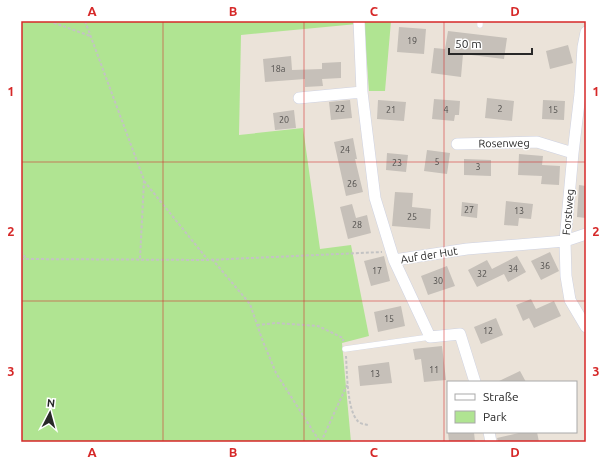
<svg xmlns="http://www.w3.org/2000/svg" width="607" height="463" font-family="Ubuntu,sans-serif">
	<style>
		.green { fill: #b0e492 }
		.building { fill: #c6c0b9 }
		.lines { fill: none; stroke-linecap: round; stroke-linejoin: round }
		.service-casing { stroke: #ced2e2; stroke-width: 6 }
		.minor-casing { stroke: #ced2e2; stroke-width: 12 }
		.path { stroke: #c3c3c3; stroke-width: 2; stroke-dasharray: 3 2; stroke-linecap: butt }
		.service { stroke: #fff; stroke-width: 5.5 }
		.minor { stroke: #fff; stroke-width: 11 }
		.grid { fill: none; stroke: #d62828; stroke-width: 1; stroke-opacity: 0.55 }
		.labels { text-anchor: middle; stroke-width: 3; stroke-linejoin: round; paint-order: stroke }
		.number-label { font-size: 9px; fill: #504e4c }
		.street-label { font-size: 11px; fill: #282828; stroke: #fff }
		.neatline { fill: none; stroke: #d62828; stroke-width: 1.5 }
		.grid-label { font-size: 13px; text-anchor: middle; font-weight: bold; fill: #d62828 }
	</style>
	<rect width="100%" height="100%" fill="#ebe3d9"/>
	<!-- green -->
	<path class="green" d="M21,21H357V24L241,35L239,135L303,128L320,249L351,245L369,336L342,343L351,442H21Z
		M364,21H391L385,91H369Z"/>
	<!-- building -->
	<path class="building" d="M399,27L426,29L424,54L397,52Z
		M448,31L507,38L504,59L463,54L461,77L431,73L434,48L445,49Z
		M568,45L573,63L550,69L546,51Z
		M291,56L292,70L322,69V63L341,62V78L322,79L323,86L305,87V79L265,82L263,59Z
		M487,98L514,101L512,121L485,118Z
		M434,99L460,101L459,115H455L454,121L432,119Z
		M350,100L352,118L331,120L329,102Z
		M378,100L406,102L404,121L377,119Z
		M543,100L565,101L564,120L542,119Z
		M294,110L296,128L275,130L273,113Z
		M353,138L357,159H355L363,192L346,196L334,142Z
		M427,150L450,153L447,174L424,171Z
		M387,153L408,155L406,172L386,170Z
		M519,154L543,156L542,165L560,166L559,185L541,184L542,176L518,175Z
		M464,159L491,160V176L464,175Z
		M579,185L586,186V218L577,217Z
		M395,192L413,193L412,207L431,209L430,229L392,226Z
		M506,201L533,204L531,219L519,218L518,226L504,225Z
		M462,202L478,204L477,218L461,216Z
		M352,204L356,218L367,215L371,233L348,239L340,207Z
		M550,252L559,271L541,280L531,261Z
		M384,256L390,281L371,286L364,261Z
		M517,256L526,272L508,282L504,274L477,287L468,270L487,260L492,269Z
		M447,266L455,286L428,295L421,276Z
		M531,299L536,309L554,301L561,316L534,328L529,318L523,321L516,305Z
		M401,306L405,326L378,332L374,312Z
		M496,318L503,335L481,344L474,327Z
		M442,346L446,380L424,382L421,359L415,360L413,349Z
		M389,362L392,383L360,386L358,366Z
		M520,371L526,382H497Z
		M448,432H474L475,442H449Z
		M523,432H537L539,442H498L497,438Z"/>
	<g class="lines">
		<defs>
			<path id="service" d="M480,25V21
				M345,349L430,337"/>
			<path id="minor" d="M359,21L362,92L375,198L394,260L467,249L565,241L586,234
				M586,32L583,47L580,94L573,153L565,241L566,276L570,300L586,327
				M299,98L362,92
				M457,144L537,142L573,153
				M394,260L430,337L460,334L475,382
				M489,432L491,442"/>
		</defs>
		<!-- service casing -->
		<use href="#service" class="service-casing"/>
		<!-- minor casing -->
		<use href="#minor" class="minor-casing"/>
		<!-- path -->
		<path class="path" d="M49,21L90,36
			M85,21L144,180L140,259
			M144,181L208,260
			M21,251L26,259
			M21,259L208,260L382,252
			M212,259L250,304L262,339L276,373L320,442
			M257,325L276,323L318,326L343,338V341
			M346,356C347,371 347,409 357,420C359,424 364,424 368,425
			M321,442L347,385"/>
		<!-- service -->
		<use href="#service" class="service"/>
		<!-- minor -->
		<use href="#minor" class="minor"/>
	</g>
	<!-- grid -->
	<path class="grid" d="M163,21V442M304,21V442M444,21V442M21,162H586M21,301H586"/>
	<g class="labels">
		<!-- number labels -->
		<g class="number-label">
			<text x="412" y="44">19</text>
			<text x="278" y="72">18a</text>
			<text x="340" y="112">22</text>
			<text x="500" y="112">2</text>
			<text x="391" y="113">21</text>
			<text x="446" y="113">4</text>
			<text x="553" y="113">15</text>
			<text x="284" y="123">20</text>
			<text x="345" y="153">24</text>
			<text x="437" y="165">5</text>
			<text x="397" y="166">23</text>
			<text x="478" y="170">3</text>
			<text x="352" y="187">26</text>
			<text x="469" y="213">27</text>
			<text x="519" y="214">13</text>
			<text x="412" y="220">25</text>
			<text x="357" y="228">28</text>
			<text x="545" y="269">36</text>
			<text x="513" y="272">34</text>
			<text x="377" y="274">17</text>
			<text x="482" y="277">32</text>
			<text x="438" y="284">30</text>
			<text x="389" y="322">15</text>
			<text x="488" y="334">12</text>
			<text x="434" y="373">11</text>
			<text x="375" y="377">13</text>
		</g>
		<!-- street labels -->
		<g class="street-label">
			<text transform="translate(504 143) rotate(-1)" y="4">Rosenweg</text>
			<text transform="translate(568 212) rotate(-85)" y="4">Forstweg</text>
			<text transform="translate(429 255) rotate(-9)" y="4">Auf der Hut</text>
		</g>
	</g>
	<!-- border -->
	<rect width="607" height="463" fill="none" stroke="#ffffff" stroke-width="44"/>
	<!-- legend -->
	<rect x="447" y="381" width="130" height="52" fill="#ffffff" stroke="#a9a9a9"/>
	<rect x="455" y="394" width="20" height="6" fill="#ffffff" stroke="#a9a9a9"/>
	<text x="483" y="401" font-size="12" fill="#282828">Straße</text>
	<rect x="455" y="411" width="20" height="12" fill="#b0e492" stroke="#a9a9a9"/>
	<text x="483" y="421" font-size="12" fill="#282828">Park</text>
	<!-- north arrow -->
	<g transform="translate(50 413) rotate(6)" stroke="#ffffff" stroke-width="3" paint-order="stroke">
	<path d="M0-3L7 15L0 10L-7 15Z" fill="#282828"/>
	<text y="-6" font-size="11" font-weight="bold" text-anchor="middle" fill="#282828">N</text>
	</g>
	<!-- scale -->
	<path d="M449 48v6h83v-6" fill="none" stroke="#282828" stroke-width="2"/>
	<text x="455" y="48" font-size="12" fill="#282828" stroke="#ffffff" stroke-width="3" paint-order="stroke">50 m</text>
	<rect x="22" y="22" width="563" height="419" class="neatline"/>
	<g class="grid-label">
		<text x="92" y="16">A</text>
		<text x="233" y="16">B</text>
		<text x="374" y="16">C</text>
		<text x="515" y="16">D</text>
		<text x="11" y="96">1</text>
		<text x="596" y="96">1</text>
		<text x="11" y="236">2</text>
		<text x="596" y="236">2</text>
		<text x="11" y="376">3</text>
		<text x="596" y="376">3</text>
		<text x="92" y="457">A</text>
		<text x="233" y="457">B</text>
		<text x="374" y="457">C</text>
		<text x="515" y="457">D</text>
	</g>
</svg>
